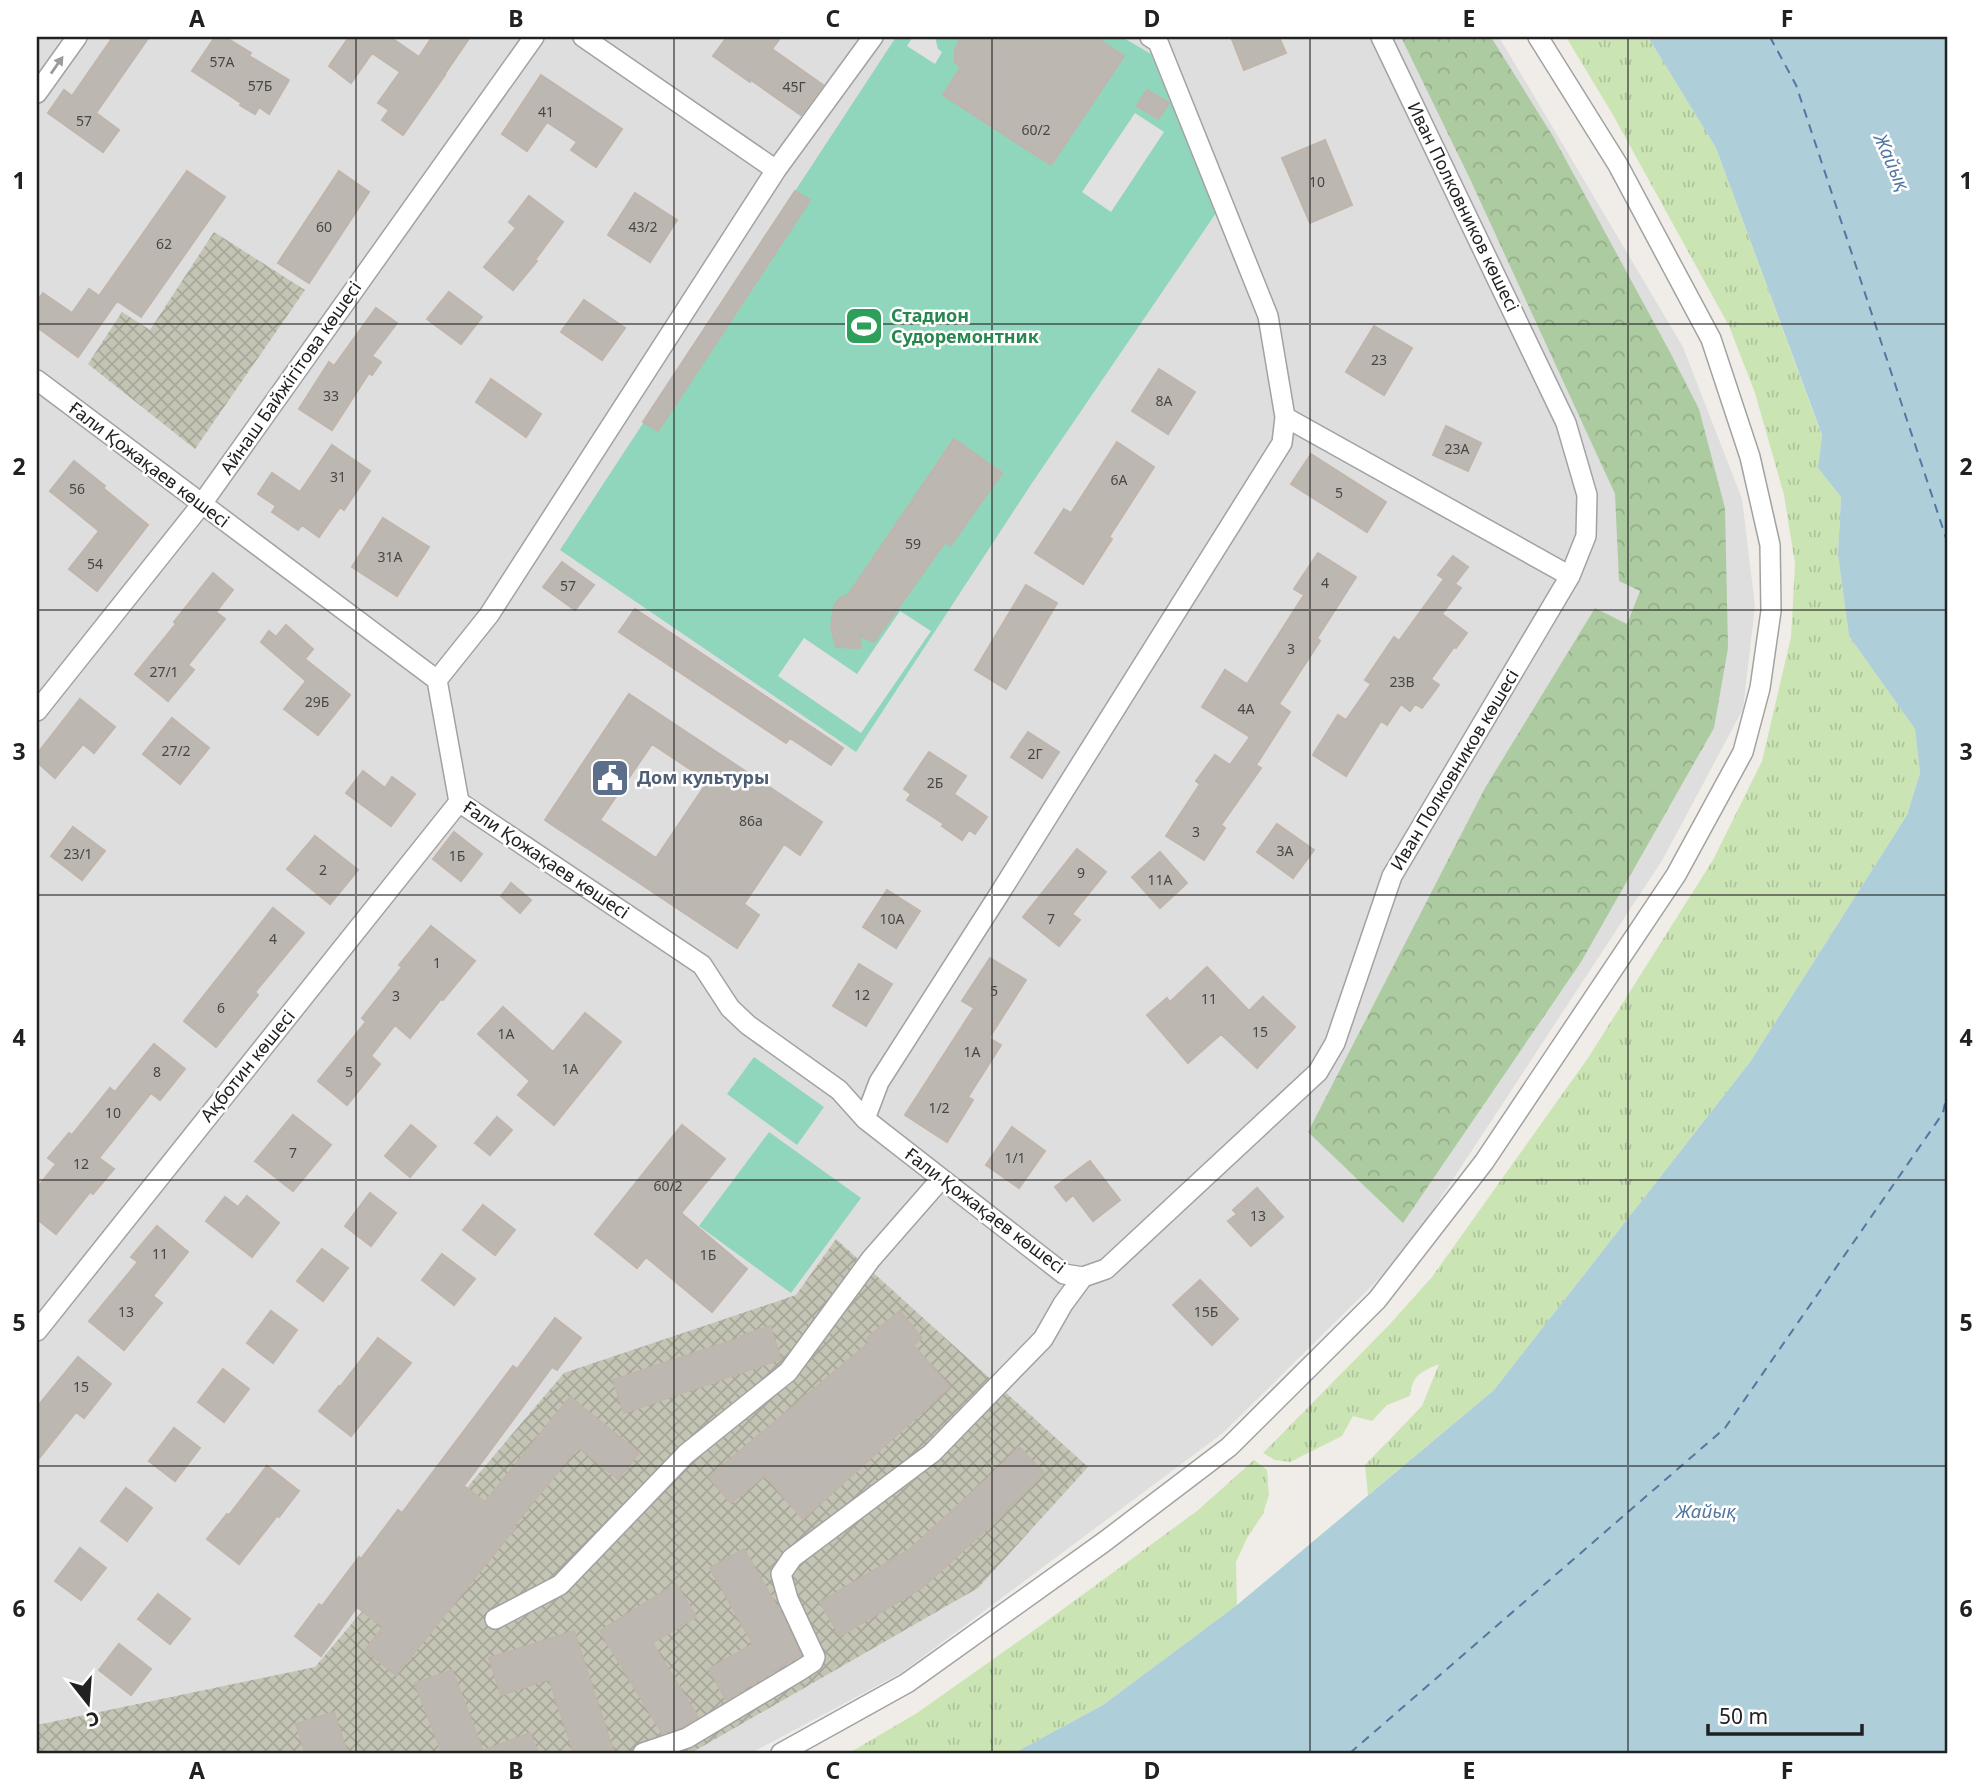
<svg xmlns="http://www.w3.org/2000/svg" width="1985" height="1790" font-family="'Noto Sans',sans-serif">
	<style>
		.residential { fill: #dedede }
		.construction { fill: url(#construction-cross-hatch) }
		.grass { fill: url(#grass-tufts) }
		.forest { fill: url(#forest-crowns) }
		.pitch { fill: #8fd6bc }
		.parking { fill: #e1e1e1 }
		.water { fill: #aeced9 }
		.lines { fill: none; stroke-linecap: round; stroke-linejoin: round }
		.ferry { stroke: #5378a0; stroke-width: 2; stroke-dasharray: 9 7; stroke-linecap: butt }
		.building { fill: #bdb7b1; stroke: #c0b5ac; stroke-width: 2; fill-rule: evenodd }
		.street-casing { stroke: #a2a2a2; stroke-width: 22 }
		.street { stroke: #fff; stroke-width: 19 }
		.oneway { fill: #9b9b9b }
		.grid { fill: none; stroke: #212121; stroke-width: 2; stroke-opacity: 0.55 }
		.labels { text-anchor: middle; stroke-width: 5; stroke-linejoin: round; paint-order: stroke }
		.number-label { font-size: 14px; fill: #484645 }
		.street-label { font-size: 18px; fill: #212121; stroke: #fff }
		.leisure-label { font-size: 18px; font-weight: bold; fill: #27864d; stroke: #fff; text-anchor: start }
		.service-label { font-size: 18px; font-weight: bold; fill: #4e5e75; stroke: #fff; text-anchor: start }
		.water-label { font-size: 19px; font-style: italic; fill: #5378a0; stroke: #fff }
		.neatline { fill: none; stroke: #212121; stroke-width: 2.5 }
		.grid-label { font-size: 23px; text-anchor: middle; font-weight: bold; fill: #212121 }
	</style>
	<defs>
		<pattern id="construction-cross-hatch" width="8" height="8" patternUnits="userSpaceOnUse" patternTransform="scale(1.75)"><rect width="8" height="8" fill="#c3c4b4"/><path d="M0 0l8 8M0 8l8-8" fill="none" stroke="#a7a89a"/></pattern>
		<pattern id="grass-tufts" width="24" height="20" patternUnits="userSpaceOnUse" patternTransform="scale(1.75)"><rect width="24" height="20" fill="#cbe4b4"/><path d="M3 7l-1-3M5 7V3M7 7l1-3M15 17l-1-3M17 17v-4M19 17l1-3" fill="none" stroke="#aec39a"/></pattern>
		<pattern id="forest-crowns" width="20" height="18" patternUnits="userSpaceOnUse" patternTransform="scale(1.75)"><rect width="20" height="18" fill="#adcba1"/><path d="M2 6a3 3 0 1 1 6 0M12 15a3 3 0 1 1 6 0" fill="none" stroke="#95ae8a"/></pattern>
	</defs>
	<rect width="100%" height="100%" fill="#f0ede8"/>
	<!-- residential -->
	<path class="residential" d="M37,37H1499L1683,347L1742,499L1755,606L1743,709L1663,859L1404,1254L1223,1433L901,1673L751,1753H37Z"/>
	<!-- construction -->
	<path class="construction" d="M214,232L305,290L195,449L88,364L122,312L150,330Z
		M836,1239L1088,1467L978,1588L691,1753H37V1725L315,1667L564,1373L796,1295Z"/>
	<!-- grass -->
	<path class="grass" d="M1566,37H1648L1716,148L1822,436L1818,468L1841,497L1838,555L1849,636L1915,729L1920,773L1907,815L1750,1062L1494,1390L1368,1495L1365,1465L1422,1406L1439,1364C1421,1372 1412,1375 1410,1396L1387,1405L1372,1421L1353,1416L1342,1436L1290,1462L1275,1460L1263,1453L1389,1325L1432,1277L1588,1058L1713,860L1762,761L1791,637L1795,564L1784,495L1755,393L1729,326L1613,115Z
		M1254,1460L1267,1470L1269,1495L1263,1514L1247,1538L1236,1562L1237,1605L1103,1705L1014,1753H849L917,1713L1040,1626L1197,1511Z"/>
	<!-- forest -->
	<path class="forest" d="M1401,37H1491L1554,138L1671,354L1699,409L1725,508L1728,648L1714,728L1581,962L1403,1223L1308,1132L1485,788L1595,608L1627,624L1640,591L1619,581L1615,494L1470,179Z"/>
	<!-- pitch -->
	<path class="pitch" d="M896,37H1122L1151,54L1216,213L1032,483L856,752L560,550Z
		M754,1057L824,1107L797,1145L727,1094Z
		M769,1132L861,1198L791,1293L699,1226Z"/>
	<!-- parking -->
	<path class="parking" d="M911,37H935L938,49L942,52L935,64L907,46L912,38Z
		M1135,113L1164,132L1111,212L1082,192Z
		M900,611L931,631L861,733L778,676L804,638L857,674Z"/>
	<!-- water -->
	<path class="water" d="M1648,37H1948V1753H1014L1103,1705L1237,1605L1494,1390L1750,1062L1907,815L1920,773L1915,729L1849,636L1838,555L1841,497L1818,468L1822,435L1716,148Z"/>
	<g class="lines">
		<!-- ferry -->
		<path class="ferry" d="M1770,37L1796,85L1948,544
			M1350,1753L1725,1428L1943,1113L1948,1089"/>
	</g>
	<!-- building -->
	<path class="building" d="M113,37H149L96,113L119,130L103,152L48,113L64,90L72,96Z
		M215,37H225L251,53L249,56L289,80L269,114L259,107L255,114L240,105L241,103L192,71Z
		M349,37H390L419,57L432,37H470L444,75H445L403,135L382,120L389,110L378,103L400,72L372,53L351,83L329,66Z
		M727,37H781L772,49L823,85L801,115L751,80L750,82L713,56Z
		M964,37H1095L1124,56L1051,165L943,95L961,67L955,63V51L959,41Z
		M1231,37H1279L1286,53L1244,70Z
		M541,75L622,129L596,167L571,150L577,142L547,122L527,151L502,134Z
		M1147,90L1169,103L1158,119L1137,106Z
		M1325,140L1352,205L1310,223L1282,158Z
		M187,171L225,197L141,317L117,301L78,357L37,327V301L43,293L72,313L89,289L99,296Z
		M339,171L369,192L309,283L278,263Z
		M795,191L810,200L658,431L643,422Z
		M635,193L677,220L650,262L608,235Z
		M529,196L563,222L535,260L537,261L513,290L484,267L516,228L509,222Z
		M449,292L482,317L461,344L427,319Z
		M584,300L625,328L602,360L561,332Z
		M376,308L397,323L372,356L381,362L372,375L369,373L332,430L299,409L329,362L334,366Z
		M1374,326L1412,348L1384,395L1346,372Z
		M1159,369L1195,392L1168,434L1132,411Z
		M491,379L541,414L526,437L476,402Z
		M1446,426L1481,443L1468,471L1433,455Z
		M954,439L1002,473L950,546L945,542L874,642L861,636L860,648L836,647L831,627L834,606L840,598L848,595Z
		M1117,442L1154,467L1109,537L1112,539L1083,584L1035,553L1064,509L1071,513Z
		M332,445L370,471L344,510L340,507L319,537L302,525L298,530L272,512L276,506L258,494L272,473L300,492Z
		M1311,454L1386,502L1367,532L1291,484Z
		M74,461L105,486L103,488L148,525L97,591L69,569L99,531L50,491Z
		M383,518L429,547L397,596L352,567Z
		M1318,553L1356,577L1317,638L1320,641L1279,704L1290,712L1256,765L1261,768L1221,825L1225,828L1204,860L1166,836L1200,784L1196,781L1215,755L1230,765L1250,737L1202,707L1225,670L1247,684L1304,595L1294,589Z
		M1453,556L1468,567L1455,584L1461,588L1442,614L1467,633L1456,648L1454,647L1431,679L1439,685L1422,708L1415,704L1410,711L1401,704L1387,725L1381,721L1346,776L1313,755L1338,715L1346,720L1371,684L1365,680L1394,637L1399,641L1444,579L1438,575Z
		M562,562L594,585L575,610L543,587Z
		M213,573L233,590L216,612L225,619L188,665L194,670L168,701L135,674L176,624L174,622Z
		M1026,585L1057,603L1006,689L975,670Z
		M635,609L843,748L831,765L790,738L786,743L619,632Z
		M286,625L313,649L305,659L350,695L318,735L284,709L306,681L261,642L269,631L276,637Z
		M629,694L822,822L800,855L784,844L744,904L759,915L737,948L545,820ZM652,744L708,781L656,858L600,820Z
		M80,699L115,727L94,753L83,744L55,778L37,762V754Z
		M172,718L209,748L180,784L143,754Z
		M1028,732L1059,752L1042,778L1011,757Z
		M929,752L966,776L954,794L987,817L975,834L969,830L962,840L942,826L944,824L907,800L911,794L904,789Z
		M363,771L385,788L392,777L415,794L391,826L346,793Z
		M1277,824L1314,850L1293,878L1257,852Z
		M73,827L105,851L82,880L51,856Z
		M454,832L482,854L461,881L433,859Z
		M315,836L358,870L330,904L287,869Z
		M1077,849L1106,872L1072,914L1080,920L1059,946L1023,917Z
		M1160,852L1187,883L1160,908L1132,877Z
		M511,883L531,900L520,913L501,896Z
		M887,890L920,911L896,948L863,927Z
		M273,908L304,933L255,992L258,995L216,1047L184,1021Z
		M431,926L475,961L443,1000L441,999L410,1038L395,1025L371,1056L380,1064L347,1105L318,1081L366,1022L362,1018L402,967L399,965Z
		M990,958L1026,980L989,1038L1001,1045L968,1097L973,1100L947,1142L905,1115L974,1008L962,1001Z
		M859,964L892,984L866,1026L833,1006Z
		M1207,967L1249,1011L1263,997L1295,1027L1257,1068L1221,1034L1188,1063L1147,1015L1167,998L1170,1002Z
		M503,1007L553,1052L585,1013L621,1042L554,1125L518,1095L530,1081L478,1034Z
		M154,1044L185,1069L160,1100L151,1093L99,1158L114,1169L93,1194L90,1192L56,1234L37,1219V1188L56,1164L48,1158L69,1133L72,1135L110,1088L115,1092Z
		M293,1115L331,1145L293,1191L255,1161Z
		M497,1117L512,1130L490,1155L475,1143Z
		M411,1125L436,1146L410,1177L385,1156Z
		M682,1125L725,1159L681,1213L747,1269L712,1312L646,1257L637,1268L595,1234Z
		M1012,1127L1045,1151L1019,1188L986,1165Z
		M1090,1161L1120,1200L1093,1221L1073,1195L1066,1201L1055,1187Z
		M1257,1188L1283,1217L1251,1246L1228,1221L1237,1214L1233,1210Z
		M370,1193L396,1213L371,1246L345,1226Z
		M247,1196L279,1223L252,1257L206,1221L225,1197L238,1207Z
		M483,1205L515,1230L495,1255L463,1230Z
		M157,1226L188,1252L153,1296L162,1303L124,1350L89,1321L138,1262L131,1257Z
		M322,1249L348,1268L323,1301L297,1281Z
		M442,1254L475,1279L454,1305L422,1280Z
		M1200,1280L1238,1319L1212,1345L1173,1305Z
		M271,1311L297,1330L273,1363L247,1343Z
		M900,1311L922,1338L913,1345L950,1387L803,1519L765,1475L731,1503L709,1477L870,1342L867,1338Z
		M555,1318L581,1338L557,1370L552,1367L464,1486L485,1502L570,1397L639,1453L618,1479L578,1447L513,1527L515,1528L396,1675L365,1650L383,1627L357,1607L321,1656L295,1636L319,1604L322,1606L359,1557L361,1559L398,1510L402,1513L513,1366L517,1369Z
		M770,1326L781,1359L624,1413L613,1380L743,1337L741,1336Z
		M378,1338L411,1363L351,1436L319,1411L339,1386L340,1387Z
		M78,1357L111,1384L84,1418L76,1412L37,1461V1407Z
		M223,1369L249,1389L224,1422L198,1402Z
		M174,1428L200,1448L175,1481L149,1461Z
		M1019,1447L1044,1473L1002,1515L922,1588L840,1636L820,1602L910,1549L990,1476Z
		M267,1466L299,1491L279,1517L277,1516L239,1564L207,1539L227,1514L229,1515Z
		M126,1488L152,1508L127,1541L101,1521Z
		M80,1548L106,1568L81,1600L55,1581Z
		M744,1549L784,1619L801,1655L726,1700L709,1669L753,1644L710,1568Z
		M676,1584L696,1617L652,1643L698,1717L682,1727L662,1733L600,1631Z
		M158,1594L190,1619L170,1644L138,1619Z
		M574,1631L613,1750L603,1753H574L549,1679L501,1695L489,1658Z
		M119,1644L151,1669L131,1695L99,1670Z
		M452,1670L483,1751L530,1733L538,1753H442L415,1683Z
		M334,1712L347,1753H305L296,1724Z"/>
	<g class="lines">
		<defs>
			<path id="street" d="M583,37L776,170
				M37,93L77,37
				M37,380L437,680L459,802L702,965L730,1008L748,1025L839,1090L865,1119L1064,1274L1083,1277L1106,1269L1318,1072L1335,1043L1392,876L1570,576L1586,536L1587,495L1566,423L1381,37
				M1285,417L1570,576
				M437,680L489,615L776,170L873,37
				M37,711L201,505L534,37
				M865,1119L879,1082L998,896L1282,443L1285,417L1268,316L1158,42L1150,37
				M37,1331L459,802
				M495,1619L560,1585L686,1454L788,1372L871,1259L941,1179
				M643,1753L687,1738L799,1671L813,1662L815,1657L788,1599L781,1574L792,1558L932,1453L1043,1339L1063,1304L1083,1277
				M781,1753L907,1683L1104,1542L1229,1447L1377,1300L1484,1162L1676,875L1743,752L1760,688L1771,611L1770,545L1750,457L1711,339L1618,165L1538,37"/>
		</defs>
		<!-- street casing -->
		<use href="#street" class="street-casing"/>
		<!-- street -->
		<use href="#street" class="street"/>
	</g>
	<!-- one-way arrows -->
	<defs><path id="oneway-solid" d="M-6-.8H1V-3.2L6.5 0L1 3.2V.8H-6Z" transform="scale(1.75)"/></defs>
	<use class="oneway" href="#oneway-solid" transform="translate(57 65) rotate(-55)"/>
	<!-- grid -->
	<path class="grid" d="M356,37V1753M674,37V1753M992,37V1753M1310,37V1753M1628,37V1753M37,324H1948M37,610H1948M37,895H1948M37,1180H1948M37,1466H1948"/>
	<!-- icons -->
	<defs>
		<symbol id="stadium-square" viewBox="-11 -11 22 22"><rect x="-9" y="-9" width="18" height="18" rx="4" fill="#2e9e5b" stroke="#fff"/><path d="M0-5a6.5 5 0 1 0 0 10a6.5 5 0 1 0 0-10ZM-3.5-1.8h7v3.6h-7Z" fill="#fff"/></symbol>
		<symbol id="civic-square" viewBox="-11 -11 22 22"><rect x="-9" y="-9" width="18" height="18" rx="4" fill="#5c6f8a" stroke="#fff"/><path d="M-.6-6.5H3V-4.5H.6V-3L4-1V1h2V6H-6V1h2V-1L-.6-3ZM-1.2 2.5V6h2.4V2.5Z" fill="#fff"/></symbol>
	</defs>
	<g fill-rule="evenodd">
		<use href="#stadium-square" x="842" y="304" width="44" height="44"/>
		<use href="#civic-square" x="588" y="756" width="44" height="44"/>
	</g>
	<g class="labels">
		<!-- number labels -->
		<g class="number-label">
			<text x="222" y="67">57А</text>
			<text x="260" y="91">57Б</text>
			<text x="794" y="92">45Г</text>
			<text x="546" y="117">41</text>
			<text x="84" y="126">57</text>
			<text x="1036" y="135">60/2</text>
			<text x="1317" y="187">10</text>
			<text x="324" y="232">60</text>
			<text x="643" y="232">43/2</text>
			<text x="164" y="249">62</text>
			<text x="1379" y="365">23</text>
			<text x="331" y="401">33</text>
			<text x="1164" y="406">8А</text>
			<text x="1457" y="454">23А</text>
			<text x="338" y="482">31</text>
			<text x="1119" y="485">6А</text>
			<text x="77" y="494">56</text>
			<text x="1339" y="498">5</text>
			<text x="913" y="549">59</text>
			<text x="390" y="562">31А</text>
			<text x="95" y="569">54</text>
			<text x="1325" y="588">4</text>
			<text x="568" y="591">57</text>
			<text x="1291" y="654">3</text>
			<text x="164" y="677">27/1</text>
			<text x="1402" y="687">23В</text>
			<text x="317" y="707">29Б</text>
			<text x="1246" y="714">4А</text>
			<text x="176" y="756">27/2</text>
			<text x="1035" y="759">2Г</text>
			<text x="935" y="788">2Б</text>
			<text x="751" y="826">86а</text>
			<text x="1196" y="837">3</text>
			<text x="1285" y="856">3А</text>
			<text x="78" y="859">23/1</text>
			<text x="457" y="861">1Б</text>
			<text x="323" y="875">2</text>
			<text x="1081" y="878">9</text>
			<text x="1160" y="885">11А</text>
			<text x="892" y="924">10А</text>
			<text x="1051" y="924">7</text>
			<text x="273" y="944">4</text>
			<text x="437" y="968">1</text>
			<text x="994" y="996">5</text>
			<text x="862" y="1000">12</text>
			<text x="396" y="1001">3</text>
			<text x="1209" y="1004">11</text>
			<text x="221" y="1013">6</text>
			<text x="1260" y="1037">15</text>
			<text x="506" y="1039">1А</text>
			<text x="972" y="1057">1А</text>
			<text x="570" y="1074">1А</text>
			<text x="157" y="1077">8</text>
			<text x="349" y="1077">5</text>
			<text x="939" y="1113">1/2</text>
			<text x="113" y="1118">10</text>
			<text x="293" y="1158">7</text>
			<text x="1015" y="1163">1/1</text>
			<text x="81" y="1169">12</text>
			<text x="668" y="1191">60/2</text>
			<text x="1258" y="1221">13</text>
			<text x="160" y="1259">11</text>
			<text x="708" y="1260">1Б</text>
			<text x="126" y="1317">13</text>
			<text x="1206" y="1317">15Б</text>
			<text x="81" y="1392">15</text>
		</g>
		<!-- street labels -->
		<g class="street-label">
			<text transform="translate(1463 207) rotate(64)" y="6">Иван Полковников көшесі</text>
			<text transform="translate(291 378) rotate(-55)" y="6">Айнаш Байжігітова көшесі</text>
			<text transform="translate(149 465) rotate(37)" y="6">Ғали Қожақаев көшесі</text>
			<text transform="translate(1455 770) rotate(-59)" y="6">Иван Полковников көшесі</text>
			<text transform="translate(546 860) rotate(34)" y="6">Ғали Қожақаев көшесі</text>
			<text transform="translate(248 1066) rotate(-51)" y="6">Ақботин көшесі</text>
			<text transform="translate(985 1211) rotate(37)" y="6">Ғали Қожақаев көшесі</text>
		</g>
		<!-- leisure labels -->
		<g class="leisure-label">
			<text x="891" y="322">Стадион<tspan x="891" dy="21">Судоремонтник</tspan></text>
		</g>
		<!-- service labels -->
		<g class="service-label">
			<text x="637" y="784">Дом культуры</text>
		</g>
		<!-- water labels -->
		<g class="water-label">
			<text transform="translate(1892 162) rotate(66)" y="7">Жайық</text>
			<text x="1706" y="1518">Жайық</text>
		</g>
	</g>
	<!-- border -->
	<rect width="1985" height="1790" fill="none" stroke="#ffffff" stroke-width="77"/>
	<!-- north arrow -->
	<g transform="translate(88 1703) rotate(163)" stroke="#ffffff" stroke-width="5" paint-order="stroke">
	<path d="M0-5L12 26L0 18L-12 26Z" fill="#212121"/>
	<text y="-10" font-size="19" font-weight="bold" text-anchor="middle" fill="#212121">С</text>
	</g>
	<!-- scale -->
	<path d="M1708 1724v10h154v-10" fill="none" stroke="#212121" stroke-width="3.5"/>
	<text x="1719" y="1724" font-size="21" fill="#212121" stroke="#ffffff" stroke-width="5" paint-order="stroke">50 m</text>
	<rect x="38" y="38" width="1908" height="1714" class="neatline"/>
	<g class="grid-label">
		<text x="197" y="27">A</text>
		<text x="516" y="27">B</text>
		<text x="833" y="27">C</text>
		<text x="1152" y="27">D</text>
		<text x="1469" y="27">E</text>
		<text x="1787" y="27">F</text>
		<text x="19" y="189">1</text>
		<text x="1966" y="189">1</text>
		<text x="19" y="475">2</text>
		<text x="1966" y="475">2</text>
		<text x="19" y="760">3</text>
		<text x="1966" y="760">3</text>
		<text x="19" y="1046">4</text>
		<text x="1966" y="1046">4</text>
		<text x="19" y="1331">5</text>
		<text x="1966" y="1331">5</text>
		<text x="19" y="1617">6</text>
		<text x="1966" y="1617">6</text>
		<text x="197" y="1779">A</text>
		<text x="516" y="1779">B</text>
		<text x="833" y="1779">C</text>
		<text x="1152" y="1779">D</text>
		<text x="1469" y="1779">E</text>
		<text x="1787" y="1779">F</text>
	</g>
</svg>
